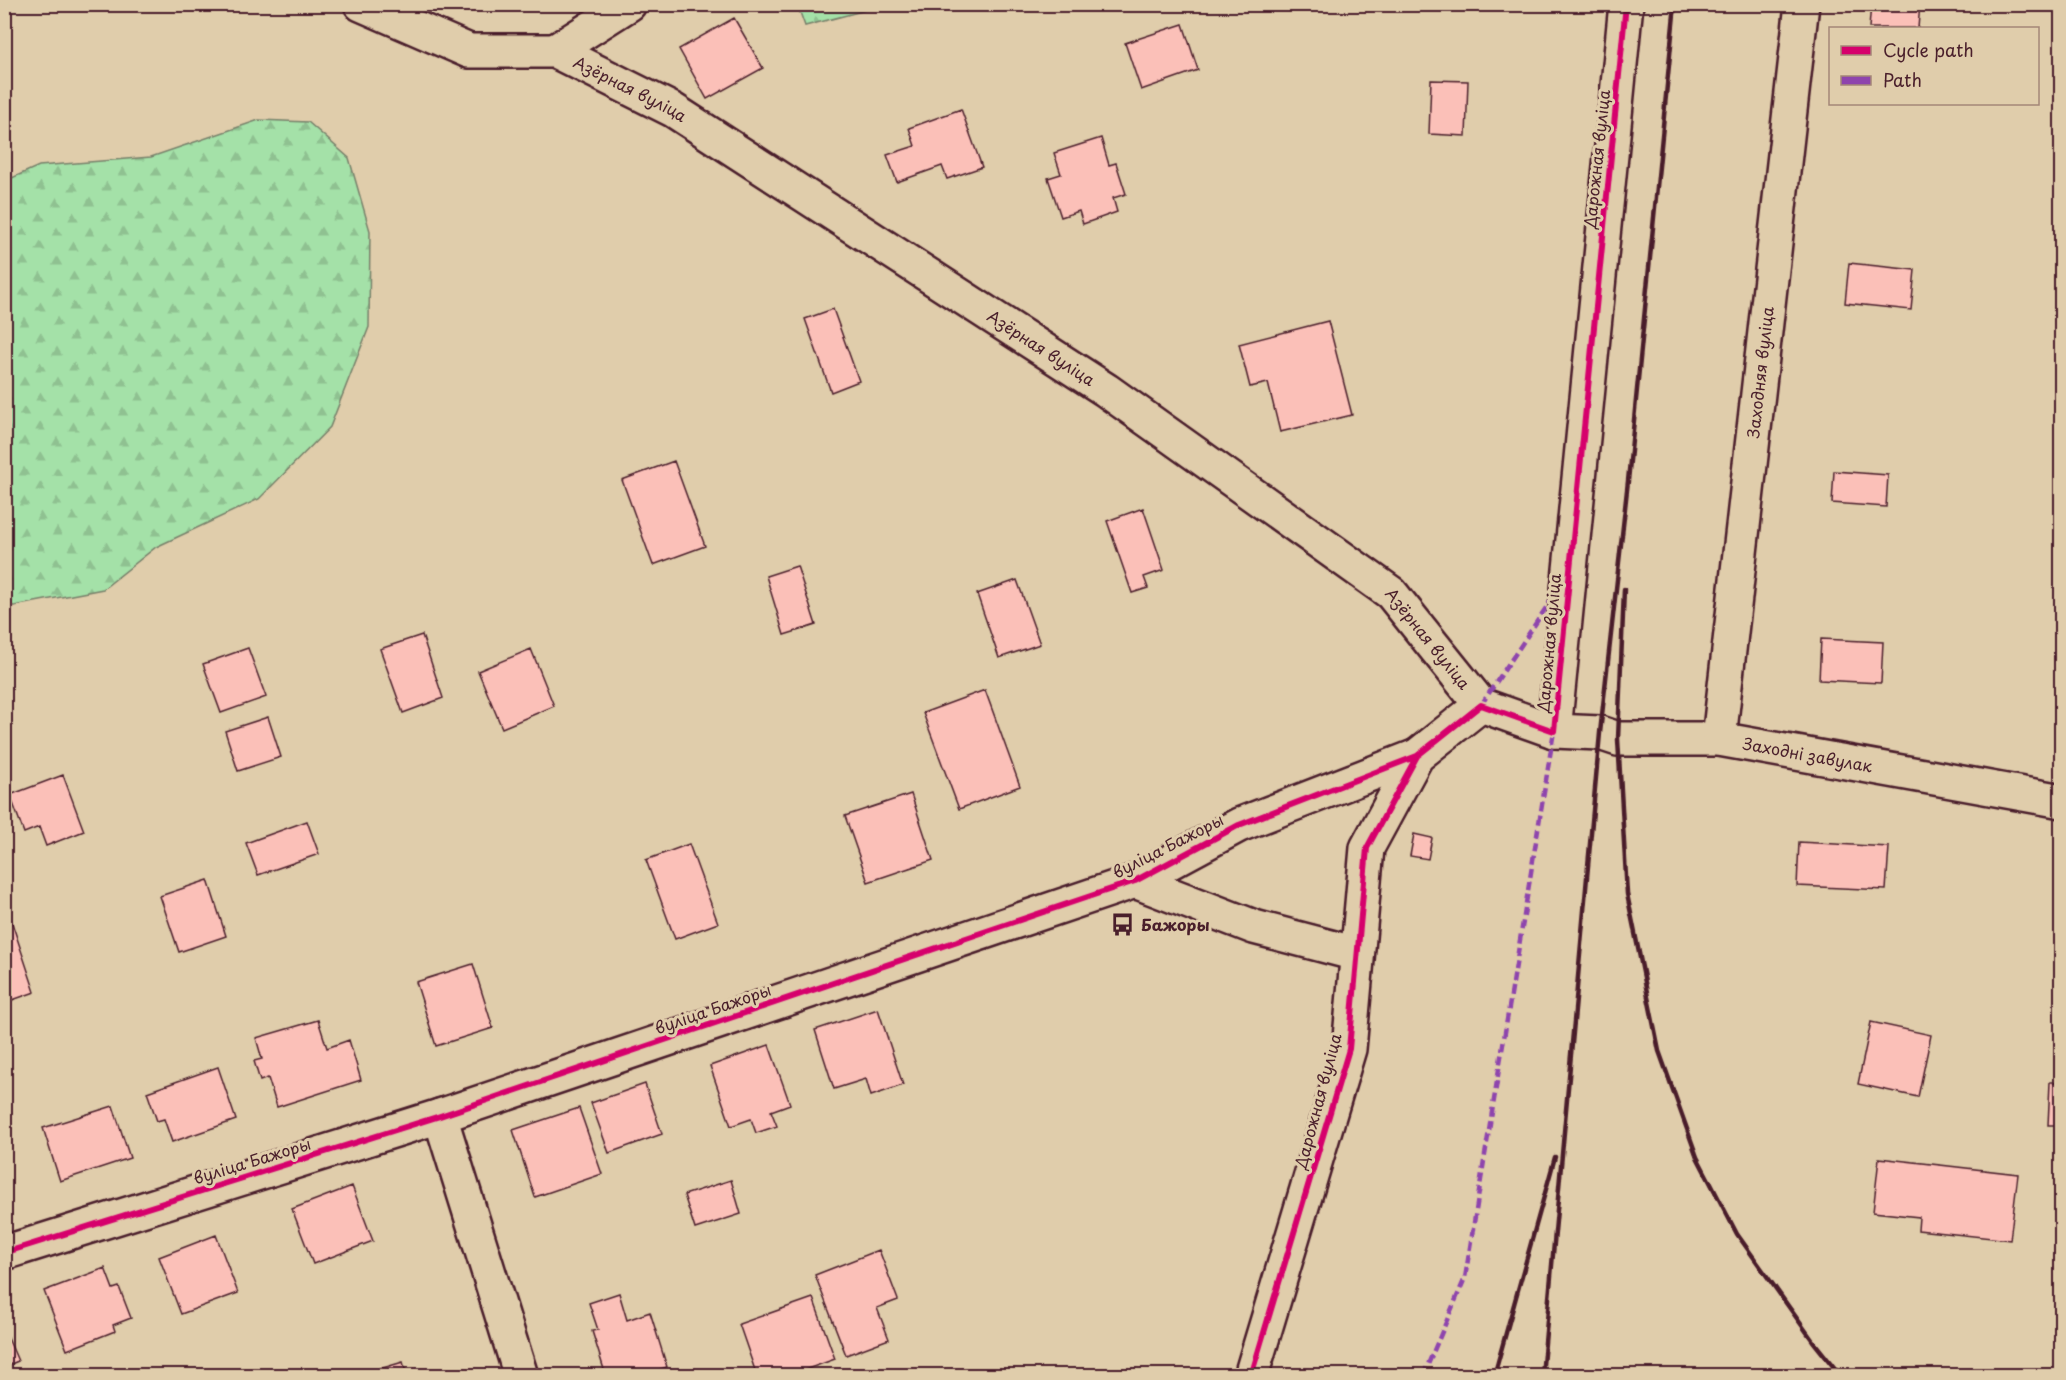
<svg xmlns="http://www.w3.org/2000/svg" width="2066" height="1380" font-family="'Playpen Sans',sans-serif">
	<style>
		.forest { fill: url(#forest-firs); stroke: #77806a; stroke-width: 1.5 }
		.building { fill: #fbc0b8; stroke: #4a1f2b; stroke-width: 1.5 }
		.lines { fill: none; stroke-linecap: round; stroke-linejoin: round }
		.street-casing { stroke: #4a1f2b; stroke-width: 38 }
		.street { stroke: #e0cdab; stroke-width: 33 }
		.rail { stroke: #4a1f2b; stroke-width: 4.5 }
		.quiet { stroke: #8e44ad; stroke-width: 4.5; stroke-dasharray: 9 4.5; stroke-linecap: butt }
		.cycleway-casing { stroke: #e0cdab; stroke-width: 10 }
		.cycleway { stroke: #d6006c; stroke-width: 6 }
		.labels { text-anchor: middle; stroke-width: 6; stroke-linejoin: round; paint-order: stroke }
		.street-label { font-size: 16px; fill: #4a1f2b; stroke: #e0cdab }
		.poi-label { font-size: 16px; font-weight: bold; fill: #4a1f2b; stroke: #e0cdab; text-anchor: start }
	</style>
	<defs>
		<pattern id="forest-firs" width="22" height="20" patternUnits="userSpaceOnUse" patternTransform="scale(1.5)"><rect width="22" height="20" fill="#a4e1a8"/><path d="M5 1l3.5 6h-7zM16 11l3.5 6h-7z" fill="#8fc191"/></pattern>
	</defs>
	<rect width="100%" height="100%" fill="#e0cdab"/>
	<filter id="ink" filterUnits="userSpaceOnUse"><feTurbulence type="fractalNoise" baseFrequency=".0167" numOctaves="2"/><feDisplacementMap in="SourceGraphic" scale="12" xChannelSelector="R" yChannelSelector="G"/><feConvolveMatrix kernelMatrix="1 2 1 2 8 2 1 2 1" color-interpolation-filters="sRGB"/></filter>
	<g filter="url(#ink)">
		<!-- forest -->
		<path class="forest" d="M797,4H885V5L805,26Z
			M259,120L308,122L349,158L370,231L369,327L330,427L259,499L156,547L103,589L14,606L5,605V181L39,166L151,157Z"/>
		<!-- building -->
		<path class="building" d="M1871,4H1920L1918,28H1869Z
			M734,18L763,68L707,99L679,49Z
			M1183,24L1198,70L1141,90L1125,43Z
			M1431,80L1468,81L1466,136L1429,134Z
			M961,109L982,167L947,179L942,166L897,182L887,155L915,146L909,128Z
			M1101,138L1109,165L1116,163L1126,194L1113,198L1117,212L1083,224L1079,211L1061,217L1048,178L1061,174L1054,153Z
			M1849,263L1915,270L1911,310L1845,303Z
			M833,309L859,381L831,392L805,319Z
			M1328,321L1352,415L1280,432L1268,383L1250,387L1239,344Z
			M674,461L705,546L653,565L622,480Z
			M1834,471L1888,475L1886,507L1832,503Z
			M1143,508L1164,570L1144,577L1148,588L1132,593L1107,521Z
			M797,566L816,625L784,635L766,576Z
			M1017,580L1040,644L999,658L977,594Z
			M422,635L443,698L403,713L380,649Z
			M1821,639L1883,642L1881,683L1819,680Z
			M248,648L266,697L221,713L203,664Z
			M531,649L554,706L502,728L478,671Z
			M985,690L1020,786L959,809L923,713Z
			M268,717L281,757L238,771L225,731Z
			M63,775L84,831L46,846L39,827L24,833L10,795Z
			M911,794L933,860L868,882L845,816Z
			M307,821L319,854L258,875L246,843Z
			M1414,834L1432,838L1428,859L1410,856Z
			M1799,842L1889,847L1886,890L1797,886Z
			M689,844L718,923L675,939L646,860Z
			M208,880L226,936L179,952L160,896Z
			M4,899L35,992L4,1003Z
			M473,964L493,1028L436,1046L416,982Z
			M878,1009L903,1085L871,1096L866,1079L834,1089L815,1030Z
			M318,1020L327,1048L349,1040L361,1080L277,1107L268,1078L260,1081L254,1061L262,1059L256,1038Z
			M1871,1022L1931,1035L1918,1097L1858,1084Z
			M769,1045L790,1104L771,1111L777,1126L756,1133L751,1119L731,1126L710,1066Z
			M218,1067L236,1120L172,1142L164,1119L157,1121L147,1092Z
			M2050,1082H2062V1125H2048Z
			M645,1084L662,1134L609,1153L591,1103Z
			M113,1106L130,1158L60,1181L43,1128Z
			M579,1108L602,1174L535,1197L513,1130Z
			M1879,1158L2018,1174L2010,1240L1918,1230L1919,1217L1873,1212Z
			M731,1180L741,1214L695,1229L684,1195Z
			M352,1186L373,1241L313,1264L292,1209Z
			M216,1235L238,1293L181,1314L159,1257Z
			M879,1250L898,1300L877,1308L889,1339L846,1355L815,1275Z
			M105,1268L113,1289L119,1287L131,1318L113,1325L115,1331L67,1350L44,1291Z
			M619,1293L627,1320L650,1312L667,1367L640,1376H606L592,1331L598,1330L589,1303Z
			M813,1298L835,1359L788,1376H757L739,1324Z
			M4,1329L18,1361L4,1367Z
			M403,1362L407,1376H356Z"/>
		<g class="lines">
			<defs>
				<g id="street">
					<path id="s1" d="M361,4L469,51H555L673,110L1106,390L1391,593L1481,705"/>
					<path d="M555,51L629,4"/>
					<path id="s2" d="M1554,731L1600,733L1618,739H1719L2062,801"/>
					<path id="s3" d="M1719,739L1802,4"/>
					<path d="M1135,881L1254,927L1357,954"/>
					<path d="M440,1116L521,1376"/>
					<path d="M4,1253L440,1116L1135,881L1239,825L1417,756"/>
					<path d="M1251,1376L1349,1049L1367,848L1417,756L1481,705L1554,731L1626,4"/>
				</g>
			</defs>
			<!-- street casing -->
			<use href="#street" class="street-casing"/>
			<!-- street -->
			<use href="#street" class="street"/>
			<!-- rail -->
			<path class="rail" d="M1624,589L1618,739L1627,894L1659,1051L1697,1157L1737,1234L1813,1341L1841,1376
				M1494,1376L1555,1157
				M1542,1376L1600,733L1628,481L1675,4"/>
			<!-- quiet -->
			<path class="quiet" d="M1481,705L1566,578
				M1423,1376L1465,1278L1554,731"/>
			<defs>
				<path id="cycleway" d="M4,1253L440,1116L1135,881L1239,825L1417,756
					M1251,1376L1349,1049L1367,848L1417,756L1481,705L1554,731L1626,4"/>
			</defs>
			<!-- cycleway casing -->
			<use href="#cycleway" class="cycleway-casing"/>
			<!-- cycleway -->
			<use href="#cycleway" class="cycleway"/>
		</g>
	</g>
	<!-- icons -->
	<defs>
		<symbol id="bus-bare" viewBox="-9 -9 18 18"><path d="M-5-6H5V4H4V6H2V4H-2V6H-4V4H-5ZM-3.5-4V0h7V-4ZM-3.5 1.2v1.5H-2V1.2ZM2 1.2v1.5H3.5V1.2Z" fill="#4a1f2b" stroke="#e0cdab" stroke-width="2.5" paint-order="stroke"/></symbol>
	</defs>
	<g fill-rule="evenodd">
		<use href="#bus-bare" x="1106" y="908" width="33" height="33"/>
	</g>
	<g class="labels">
		<!-- street labels -->
		<g class="street-label">
			<text dy="6" stroke="none"><textPath href="#s1" startOffset="288">Азёрная вуліца</textPath></text>
			<text transform="translate(1597 159) rotate(-84)" y="6">Дарожная вуліца</text>
			<text dy="6" stroke="none"><textPath href="#s1" startOffset="774">Азёрная вуліца</textPath></text>
			<text dy="6" stroke="none"><textPath href="#s3" startOffset="369">Заходняя вуліца</textPath></text>
			<text dy="6" stroke="none"><textPath href="#s1" startOffset="1260">Азёрная вуліца</textPath></text>
			<text transform="translate(1549 643) rotate(-85)" y="6">Дарожная вуліца</text>
			<text dy="6" stroke="none"><textPath href="#s2" startOffset="256">Заходні завулак</textPath></text>
			<text transform="translate(1168 846) rotate(-27)" y="6">вуліца Бажоры</text>
			<text transform="translate(713 1009) rotate(-19)" y="6">вуліца Бажоры</text>
			<text transform="translate(1318 1101) rotate(-75)" y="6">Дарожная вуліца</text>
			<text transform="translate(252 1161) rotate(-17)" y="6">вуліца Бажоры</text>
		</g>
		<!-- poi labels -->
		<g class="poi-label">
			<text x="1141" y="931">Бажоры</text>
		</g>
	</g>
	<!-- margin -->
	<rect width="2066" height="1380" fill="none" stroke="#e0cdab" stroke-width="24"/>
	<rect x="12" y="12" width="2042" height="1356" fill="none" stroke="#4a1f2b" stroke-width="2" filter="url(#ink)"/>
	<!-- legend -->
	<rect x="1829" y="27" width="210" height="78" fill="#e0cdab" stroke="#a48778" stroke-width="1.5"/>
	<rect x="1841" y="46" width="30" height="9" fill="#d6006c" stroke="#a48778" stroke-width="1.5"/>
	<text x="1883" y="57" font-size="18" fill="#4a1f2b">Cycle path</text>
	<rect x="1841" y="76" width="30" height="9" fill="#8e44ad" stroke="#a48778" stroke-width="1.5"/>
	<text x="1883" y="87" font-size="18" fill="#4a1f2b">Path</text>
</svg>
